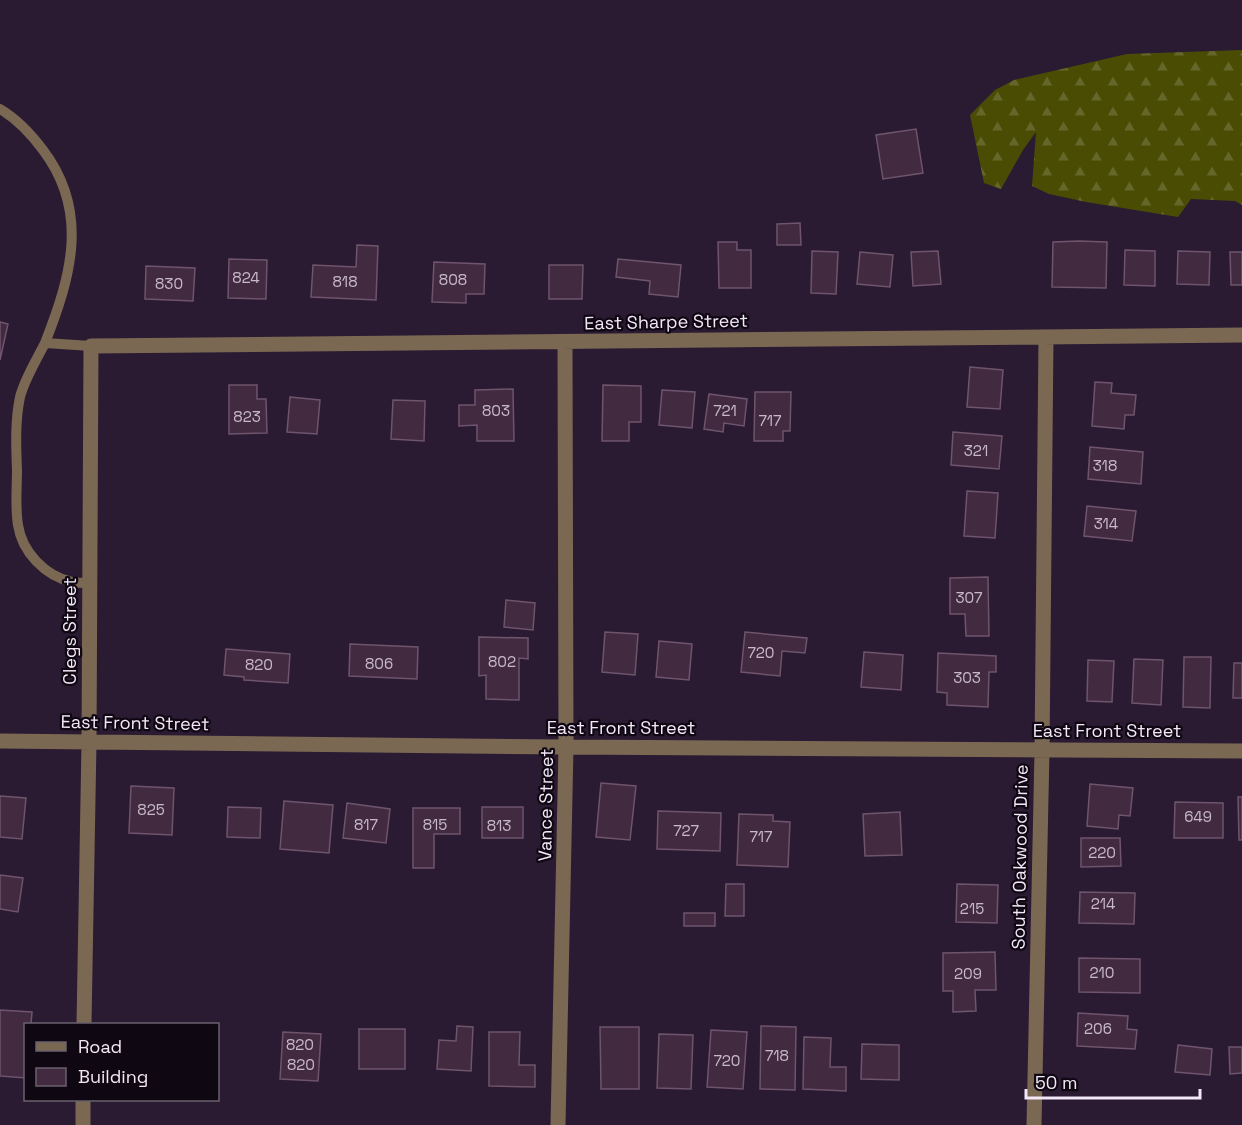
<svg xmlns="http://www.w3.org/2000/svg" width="1242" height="1125" font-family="'Space Grotesk',sans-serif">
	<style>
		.forest { fill: url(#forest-firs) }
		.building { fill: #422b40; stroke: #6e546c; stroke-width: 1.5 }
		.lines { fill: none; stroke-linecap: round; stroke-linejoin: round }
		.service { stroke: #7a6853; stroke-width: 10 }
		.minor { stroke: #7a6853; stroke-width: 15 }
		.labels { text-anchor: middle; stroke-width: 4.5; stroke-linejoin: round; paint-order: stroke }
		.number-label { font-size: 15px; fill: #c7b9ca }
		.street-label { font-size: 18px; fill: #f3e8f8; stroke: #0f0813 }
	</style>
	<defs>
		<pattern id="forest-firs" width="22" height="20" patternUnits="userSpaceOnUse" patternTransform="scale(1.5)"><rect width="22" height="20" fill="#4b4c04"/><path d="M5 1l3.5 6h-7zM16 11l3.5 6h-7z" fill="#656629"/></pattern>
	</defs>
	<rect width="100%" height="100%" fill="#2a1a32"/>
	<!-- forest -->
	<path class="forest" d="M1242,50V205L1235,201L1191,199L1178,217L1086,202L1049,194L1032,186L1036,132L1023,150L1001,189L984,183L970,115L995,90L1014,80L1127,54Z"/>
	<!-- building -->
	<path class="building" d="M916,129L923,173L883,179L876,135Z
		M800,223L801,245H777V224Z
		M1079,241L1107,242L1106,288L1052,287L1053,242Z
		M718,242H737V250H751V288H719Z
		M357,245L378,246L376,300L311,297L313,265L356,267Z
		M1125,250L1155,251V286L1124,285Z
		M812,251L838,252L836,294L811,293Z
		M938,251L941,284L913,286L911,252Z
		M1178,251L1210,252L1209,285L1177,284Z
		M860,252L893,255L890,287L857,284Z
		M1230,252H1242V285H1231Z
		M229,259L267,260L266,299L228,298Z
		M618,259L681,265L678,297L649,294L650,281L616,277Z
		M434,262L485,264L484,294H466V303L432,302Z
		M549,265H583L582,299H549Z
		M146,266L195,268L193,301L145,299Z
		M0,322L8,324L0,360Z
		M970,367L1003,370L1000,409L967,407Z
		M1095,382L1112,383L1111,393L1136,395L1134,415H1125L1124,429L1092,426Z
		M229,385H257V399H266L267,433L229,434Z
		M603,385L641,386V422H629V441H602Z
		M513,389L514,441H477V425L459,426V405H475V390Z
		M662,390L695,392L692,428L659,425Z
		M755,392H791L790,431H783V441H754Z
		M709,394L747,399L744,426L724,423L723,432L704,429Z
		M290,397L320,400L317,434L287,432Z
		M393,400L425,401L424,441L391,439Z
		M953,432L1002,436L999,469L951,465Z
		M1090,447L1143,452L1141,484L1088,479Z
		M967,491L998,493L995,538L964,536Z
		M1087,506L1136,511L1132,541L1084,536Z
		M988,577L989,636H966L965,614H950V578Z
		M506,600L535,603L533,630L504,627Z
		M605,632L638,634L635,675L602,672Z
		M745,632L807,638L805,653L782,651L780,676L741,672Z
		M479,637L528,638V659L519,658V700L486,699V675L479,676Z
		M659,641L692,644L689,680L656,677Z
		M350,644L418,647L417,679L349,676Z
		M226,649L290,654L288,683L244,680V677L224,675Z
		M864,652L903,655L901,690L861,687Z
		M938,653L996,656V672H989L988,707L947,705V693L937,692Z
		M1184,657H1211L1210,708L1183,707Z
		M1134,659L1163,660L1161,705L1132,703Z
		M1088,660L1114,661L1112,702L1087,701Z
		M1234,663H1242V698H1233Z
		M601,783L636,786L630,840L596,837Z
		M1090,784L1133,788L1130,816L1119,815L1118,829L1087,826Z
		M131,786L174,788L172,835L129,833Z
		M0,796L26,798L22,839L0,837Z
		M1238,797H1242V840H1239Z
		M284,801L333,805L329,853L280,849Z
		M1175,802L1223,803V838H1174Z
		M347,803L390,809L386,843L343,838Z
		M228,807L261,808L260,838L227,837Z
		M482,807H523V838H482Z
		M413,808H460V834H434V868H413Z
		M658,811L721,813L720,851L657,849Z
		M900,812L902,855L865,856L863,814Z
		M739,814L773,815V821L790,822L788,867L737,865Z
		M1081,838H1120L1121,866L1081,867Z
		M0,875L23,878L18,912L0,909Z
		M726,884H744V916H725Z
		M957,884L998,885L997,923L956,922Z
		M1080,892L1135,893L1134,924L1079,923Z
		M684,913H715V926H684Z
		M995,952L996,990H975L976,1011L953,1012V991H943V953Z
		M1079,958L1140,959V993L1079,992Z
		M0,1010L32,1012L31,1024H26V1078L0,1076Z
		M1078,1013L1128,1016L1127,1029L1137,1030L1135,1049L1077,1046Z
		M457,1026L473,1027L471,1071L437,1069L439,1040L456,1041Z
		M761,1026L796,1027L795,1090L760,1089Z
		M600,1027H639V1089H601Z
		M359,1029H405V1069H359Z
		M711,1030L747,1032L743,1089L707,1087Z
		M283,1032L321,1034L318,1081L280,1079Z
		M489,1032H520L519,1065H535V1087L489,1086Z
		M659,1034L693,1035L691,1089L657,1088Z
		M804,1037L831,1038L830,1067H846V1091L803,1089Z
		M862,1044L899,1045V1080L861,1079Z
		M1178,1045L1212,1049L1210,1075L1175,1072Z
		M1229,1047H1242V1073L1230,1074Z"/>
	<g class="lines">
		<!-- service -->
		<path class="service" d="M0,109C17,119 31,134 43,150C90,212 71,277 45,343
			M90,583C84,583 77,583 72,582C45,576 22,552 18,525C15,507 17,488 17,470C16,446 15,421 20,397C25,378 36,361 45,343L91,346"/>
		<!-- minor -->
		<path class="minor" d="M0,741L566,747L1242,751
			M84,1024L89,742L91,346L1242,335
			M83,1125V1100
			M558,1125L566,747L565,342
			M1034,1125L1042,751L1046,338"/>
	</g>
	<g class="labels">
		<!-- number labels -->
		<g class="number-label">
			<text x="246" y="283">824</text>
			<text x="453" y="285">808</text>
			<text x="345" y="287">818</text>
			<text x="169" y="289">830</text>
			<text x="496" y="416">803</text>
			<text x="725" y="416">721</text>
			<text x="247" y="422">823</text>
			<text x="770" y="426">717</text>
			<text x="976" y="456">321</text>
			<text x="1105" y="471">318</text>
			<text x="1106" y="529">314</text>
			<text x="969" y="603">307</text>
			<text x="761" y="658">720</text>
			<text x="502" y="667">802</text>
			<text x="379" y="669">806</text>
			<text x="259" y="670">820</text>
			<text x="967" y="683">303</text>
			<text x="151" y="815">825</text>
			<text x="1198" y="822">649</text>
			<text x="366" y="830">817</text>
			<text x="435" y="830">815</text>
			<text x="499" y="831">813</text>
			<text x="686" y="836">727</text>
			<text x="761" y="842">717</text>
			<text x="1102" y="858">220</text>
			<text x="1103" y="909">214</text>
			<text x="972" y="914">215</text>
			<text x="1102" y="978">210</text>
			<text x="968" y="979">209</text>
			<text x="1098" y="1034">206</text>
			<text x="300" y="1050">820</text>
			<text x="777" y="1061">718</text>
			<text x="727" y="1066">720</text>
			<text x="301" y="1070">820</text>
		</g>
		<!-- street labels -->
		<g class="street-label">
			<text transform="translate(666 322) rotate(-1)" y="6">East Sharpe Street</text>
			<text transform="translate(70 631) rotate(-90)" y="6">Clegs Street</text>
			<text transform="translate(135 723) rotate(1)" y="6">East Front Street</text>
			<text x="621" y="734">East Front Street</text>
			<text x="1107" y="737">East Front Street</text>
			<text transform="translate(546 805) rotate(-89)" y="6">Vance Street</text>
			<text transform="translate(1020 857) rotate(-89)" y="6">South Oakwood Drive</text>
		</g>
	</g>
	<!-- legend -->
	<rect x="24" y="1023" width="195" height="78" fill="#0f0813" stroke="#6a626f" stroke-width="1.5"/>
	<rect x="36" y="1042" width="30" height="9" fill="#7a6853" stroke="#6a626f" stroke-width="1.5"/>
	<text x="78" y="1053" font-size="18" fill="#f3e8f8">Road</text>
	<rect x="36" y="1068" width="30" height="18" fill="#422b40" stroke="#6a626f" stroke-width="1.5"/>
	<text x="78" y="1083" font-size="18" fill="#f3e8f8">Building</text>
	<!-- scale -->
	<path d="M1026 1089v9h174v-9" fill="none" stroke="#f3e8f8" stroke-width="3"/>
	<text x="1035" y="1089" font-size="18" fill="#f3e8f8" stroke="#0f0813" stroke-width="4.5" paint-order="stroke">50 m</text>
</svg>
